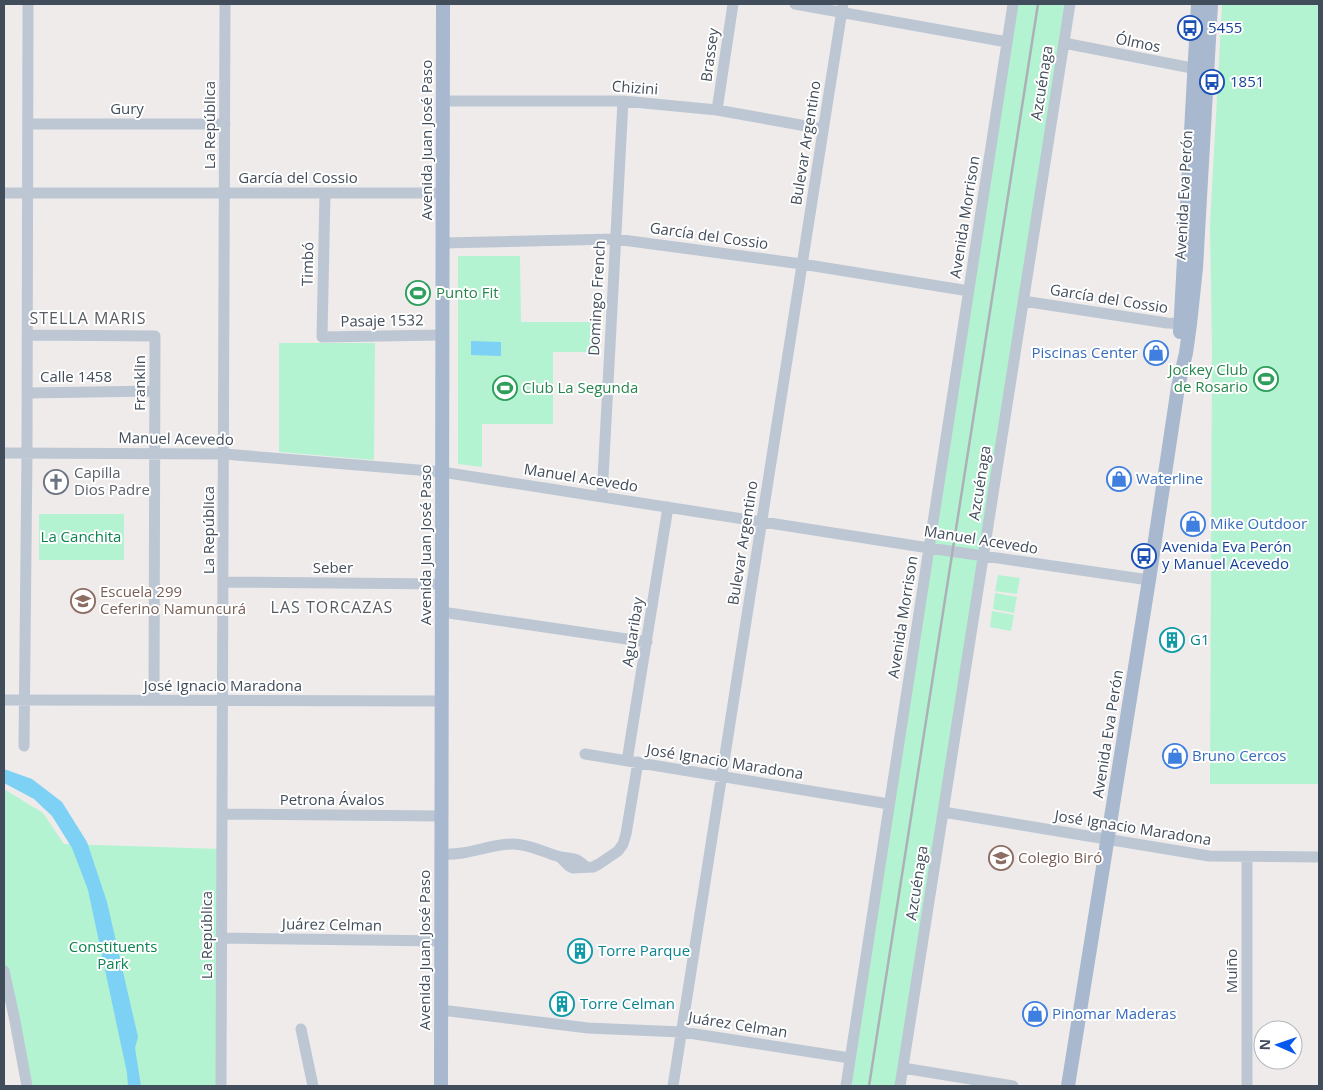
<svg xmlns="http://www.w3.org/2000/svg" width="1323" height="1090" font-family="'Open Sans',sans-serif">
	<style>
		.green { fill: #b3f3d1 }
		.water { fill: #7cd1f4 }
		.lines { fill: none; stroke-linecap: round; stroke-linejoin: round }
		.minor { stroke: #bdc7d3; stroke-width: 11 }
		.major { stroke: #a8b8ce; stroke-width: 14 }
		.rail { stroke: #adb0b7; stroke-width: 2.5 }
		.labels { text-anchor: middle; stroke-width: 4; stroke-linejoin: round; paint-order: stroke }
		.transit-label { font-size: 15px; fill: #164399; stroke: #fff; text-anchor: start }
		.street-label { font-size: 15px; fill: #424d5b; stroke: #fff }
		.leisure-label { font-size: 15px; fill: #27864d; stroke: #fff; text-anchor: start }
		.shop-label { font-size: 15px; fill: #366cbe; stroke: #fff; text-anchor: start }
		.worship-label { font-size: 15px; fill: #5b616d; stroke: #fff; text-anchor: start }
		.park-label { font-size: 15px; fill: #0d8251; stroke: #fff }
		.education-label { font-size: 15px; fill: #785e54; stroke: #fff; text-anchor: start }
		.culture-label { font-size: 15px; fill: #0d838f; stroke: #fff; text-anchor: start }
		.neighbourhood-label { font-size: 16px; letter-spacing: 1px; fill: #585b61; stroke: #fff }
	</style>
	<rect width="100%" height="100%" fill="#efebeb"/>
	<!-- green -->
	<path class="green" d="M1013,4H1070L900,1086H846Z
		M1222,4H1319V784H1210L1212,351L1210,225Z
		M458,256H520L521,322H599V352H553V424H482V467L458,464Z
		M279,343H375L374,460L279,452Z
		M39,514H124V560H39Z
		M998,575L1020,578L1017,594L995,591Z
		M995,593L1017,597L1014,613L993,609Z
		M992,611L1014,615L1011,631L990,627Z
		M4,789L43,813L64,844L222,849L221,1086H27L4,971Z"/>
	<!-- water -->
	<path class="water" d="M471,341L501,342V356L471,355Z
		M4,769L32,779L62,802L87,842L107,902L138,1037L135,1048L141,1086H128L127,1073L88,890L72,848L52,816L34,799L4,783Z"/>
	<g class="lines">
		<!-- minor -->
		<path class="minor" d="M795,4L1007,42
			M1064,43L1202,70
			M443,101H623L717,110L823,129
			M717,110L733,4
			M28,124H225
			M4,193H443
			M325,193L322,337L442,335
			M443,243L615,239L802,264L969,291
			M1023,301L1167,323L1187,324
			M28,335L155,336L154,700
			M28,393L155,391
			M4,453L224,454L442,472L929,548L1149,580
			M602,497L623,101
			M223,582L442,584
			M442,612L647,642
			M4,700L442,701
			M24,746L27,453L28,4
			M585,754L889,804
			M627,761L668,507
			M943,812L1209,856L1319,857
			M222,814L441,816
			M441,854C469,856 488,844 513,844C529,844 543,852 557,856C570,860 573,855 585,866
			M560,857L569,866L573,868L593,867L599,864L618,851L623,844L626,834L638,762
			M222,938L441,941
			M4,971L14,1016L27,1086
			M441,1010L588,1028L682,1032L850,1058
			M301,1029L313,1086
			M903,1068L1013,1086
			M221,1086L225,4
			M673,1086L843,4
			M846,1086L1013,4
			M900,1086L1070,4
			M1247,1086V857"/>
		<!-- major -->
		<path class="major" d="M1180,332L1198,4
			M441,1086L443,4
			M1068,1086L1149,580L1178,387L1186,353L1190,324L1196,268L1211,4"/>
		<!-- rail -->
		<path class="rail" d="M869,1086L1038,4"/>
	</g>
	<!-- icons -->
	<defs>
		<symbol id="bus-ring" viewBox="-11 -11 22 22"><circle r="9.5" fill="#fff" stroke="#1a4fb4" stroke-width="1.5"/><path d="M-5-6H5V4H4V6H2V4H-2V6H-4V4H-5ZM-3.5-4V0h7V-4ZM-3.5 1.2v1.5H-2V1.2ZM2 1.2v1.5H3.5V1.2Z" fill="#1a4fb4"/></symbol>
		<symbol id="stadium-ring" viewBox="-11 -11 22 22"><circle r="9.5" fill="#fff" stroke="#2e9e5b" stroke-width="1.5"/><path d="M0-5a6.5 5 0 1 0 0 10a6.5 5 0 1 0 0-10ZM-3.5-1.8h7v3.6h-7Z" fill="#2e9e5b"/></symbol>
		<symbol id="shop-ring" viewBox="-11 -11 22 22"><circle r="9.5" fill="#fff" stroke="#3f7fe0" stroke-width="1.5"/><path d="M-5-2.5h2.3a2.7 3.5 0 0 1 5.4 0H5L5.5 6h-11ZM-1.5-2.5h3a1.5 2.3 0 0 0-3 0Z" fill="#3f7fe0"/></symbol>
		<symbol id="church-ring" viewBox="-11 -11 22 22"><circle r="9.5" fill="#fff" stroke="#6b7280" stroke-width="1.5"/><path d="M-1.2-6h2.4v3.5h3.3v2.4h-3.3V6h-2.4V-.1h-3.3v-2.4h3.3Z" fill="#6b7280"/></symbol>
		<symbol id="school-ring" viewBox="-11 -11 22 22"><circle r="9.5" fill="#fff" stroke="#8d6e63" stroke-width="1.5"/><path d="M0-5L7-2L0 1L-7-2ZM-4 1L0 2.5L4 1V4Q0 6-4 4Z" fill="#8d6e63"/></symbol>
		<symbol id="building-ring" viewBox="-11 -11 22 22"><circle r="9.5" fill="#fff" stroke="#0f9aa8" stroke-width="1.5"/><path d="M-4-6H4V6H1V3H-1V6H-4ZM-2.5-4.3h1.7v1.8h-1.7ZM.8-4.3h1.7v1.8H.8ZM-2.5-1h1.7V.8h-1.7ZM.8-1h1.7V.8H.8Z" fill="#0f9aa8"/></symbol>
	</defs>
	<g fill-rule="evenodd">
		<use href="#bus-ring" x="1176" y="14" width="28" height="28"/>
		<use href="#bus-ring" x="1198" y="68" width="28" height="28"/>
		<use href="#stadium-ring" x="404" y="279" width="28" height="28"/>
		<use href="#shop-ring" x="1142" y="339" width="28" height="28"/>
		<use href="#stadium-ring" x="1252" y="365" width="28" height="28"/>
		<use href="#stadium-ring" x="491" y="374" width="28" height="28"/>
		<use href="#shop-ring" x="1105" y="465" width="28" height="28"/>
		<use href="#church-ring" x="42" y="468" width="28" height="28"/>
		<use href="#shop-ring" x="1179" y="510" width="28" height="28"/>
		<use href="#bus-ring" x="1130" y="542" width="28" height="28"/>
		<use href="#school-ring" x="69" y="587" width="28" height="28"/>
		<use href="#building-ring" x="1158" y="626" width="28" height="28"/>
		<use href="#shop-ring" x="1161" y="742" width="28" height="28"/>
		<use href="#school-ring" x="987" y="844" width="28" height="28"/>
		<use href="#building-ring" x="566" y="937" width="28" height="28"/>
		<use href="#building-ring" x="548" y="990" width="28" height="28"/>
		<use href="#shop-ring" x="1021" y="1000" width="28" height="28"/>
	</g>
	<g class="labels">
		<!-- transit labels -->
		<g class="transit-label">
			<text x="1208" y="33">5455</text>
			<text x="1230" y="87">1851</text>
			<text x="1162" y="552">Avenida Eva Perón<tspan x="1162" dy="17">y Manuel Acevedo</tspan></text>
		</g>
		<!-- street labels -->
		<g class="street-label">
			<text transform="translate(1138 43) rotate(11)" y="5">Ólmos</text>
			<text transform="translate(710 55) rotate(-82)" y="5">Brassey</text>
			<text transform="translate(1042 83) rotate(-81)" y="5">Azcuénaga</text>
			<text transform="translate(635 88) rotate(4)" y="5">Chizini</text>
			<text x="127" y="114">Gury</text>
			<text transform="translate(210 125) rotate(-90)" y="5">La República</text>
			<text transform="translate(427 140) rotate(-90)" y="5">Avenida Juan José Paso</text>
			<text transform="translate(806 143) rotate(-81)" y="5">Bulevar Argentino</text>
			<text x="298" y="183">García del Cossio</text>
			<text transform="translate(1184 195) rotate(-87)" y="5">Avenida Eva Perón</text>
			<text transform="translate(965 217) rotate(-81)" y="5">Avenida Morrison</text>
			<text transform="translate(709 236) rotate(8)" y="5">García del Cossio</text>
			<text transform="translate(308 264) rotate(-89)" y="5">Timbó</text>
			<text transform="translate(597 298) rotate(-87)" y="5">Domingo French</text>
			<text transform="translate(1109 299) rotate(9)" y="5">García del Cossio</text>
			<text transform="translate(382 321) rotate(-1)" y="5">Pasaje 1532</text>
			<text x="76" y="382">Calle 1458</text>
			<text transform="translate(140 383) rotate(-90)" y="5">Franklin</text>
			<text transform="translate(176 439) rotate(1)" y="5">Manuel Acevedo</text>
			<text transform="translate(581 478) rotate(9)" y="5">Manuel Acevedo</text>
			<text transform="translate(980 483) rotate(-81)" y="5">Azcuénaga</text>
			<text transform="translate(209 530) rotate(-90)" y="5">La República</text>
			<text transform="translate(981 540) rotate(9)" y="5">Manuel Acevedo</text>
			<text transform="translate(743 543) rotate(-81)" y="5">Bulevar Argentino</text>
			<text transform="translate(426 545) rotate(-90)" y="5">Avenida Juan José Paso</text>
			<text x="333" y="573">Seber</text>
			<text transform="translate(903 617) rotate(-81)" y="5">Avenida Morrison</text>
			<text transform="translate(633 632) rotate(-81)" y="5">Aguaribay</text>
			<text x="223" y="691">José Ignacio Maradona</text>
			<text transform="translate(1108 734) rotate(-81)" y="5">Avenida Eva Perón</text>
			<text transform="translate(725 762) rotate(9)" y="5">José Ignacio Maradona</text>
			<text x="332" y="805">Petrona Ávalos</text>
			<text transform="translate(1133 828) rotate(9)" y="5">José Ignacio Maradona</text>
			<text transform="translate(917 883) rotate(-81)" y="5">Azcuénaga</text>
			<text transform="translate(332 925) rotate(1)" y="5">Juárez Celman</text>
			<text transform="translate(207 935) rotate(-90)" y="5">La República</text>
			<text transform="translate(425 950) rotate(-90)" y="5">Avenida Juan José Paso</text>
			<text transform="translate(1232 971) rotate(-90)" y="5">Muiño</text>
			<text transform="translate(738 1025) rotate(9)" y="5">Juárez Celman</text>
		</g>
		<!-- leisure labels -->
		<g class="leisure-label">
			<text x="436" y="298">Punto Fit</text>
			<text x="1248" y="375" text-anchor="end">Jockey Club<tspan x="1248" dy="17">de Rosario</tspan></text>
			<text x="522" y="393">Club La Segunda</text>
		</g>
		<!-- shop labels -->
		<g class="shop-label">
			<text x="1138" y="358" text-anchor="end">Piscinas Center</text>
			<text x="1136" y="484">Waterline</text>
			<text x="1210" y="529">Mike Outdoor</text>
			<text x="1192" y="761">Bruno Cercos</text>
			<text x="1052" y="1019">Pinomar Maderas</text>
		</g>
		<!-- worship labels -->
		<g class="worship-label">
			<text x="74" y="478">Capilla<tspan x="74" dy="17">Dios Padre</tspan></text>
		</g>
		<!-- park labels -->
		<g class="park-label">
			<text x="81" y="542">La Canchita</text>
			<text x="113" y="952">Constituents<tspan x="113" dy="17">Park</tspan></text>
		</g>
		<!-- education labels -->
		<g class="education-label">
			<text x="100" y="597">Escuela 299<tspan x="100" dy="17">Ceferino Namuncurá</tspan></text>
			<text x="1018" y="863">Colegio Biró</text>
		</g>
		<!-- culture labels -->
		<g class="culture-label">
			<text x="1190" y="645">G1</text>
			<text x="598" y="956">Torre Parque</text>
			<text x="580" y="1009">Torre Celman</text>
		</g>
		<!-- neighbourhood labels -->
		<g class="neighbourhood-label">
			<text x="88" y="324">STELLA MARIS</text>
			<text x="332" y="613">LAS TORCAZAS</text>
		</g>
	</g>
	<!-- border -->
	<rect width="1323" height="1090" fill="none" stroke="#424d5b" stroke-width="10"/>
	<!-- north arrow -->
	<g transform="translate(1278 1045) rotate(272)"><circle r="24" fill="#ffffff" stroke="#b3b8bd"/>
	<path d="M0-4L9 19L0 12L-9 19Z" fill="#0759ed"/>
	<text y="-8" font-size="14" font-weight="bold" text-anchor="middle" fill="#424d5b">N</text>
	</g>
</svg>
